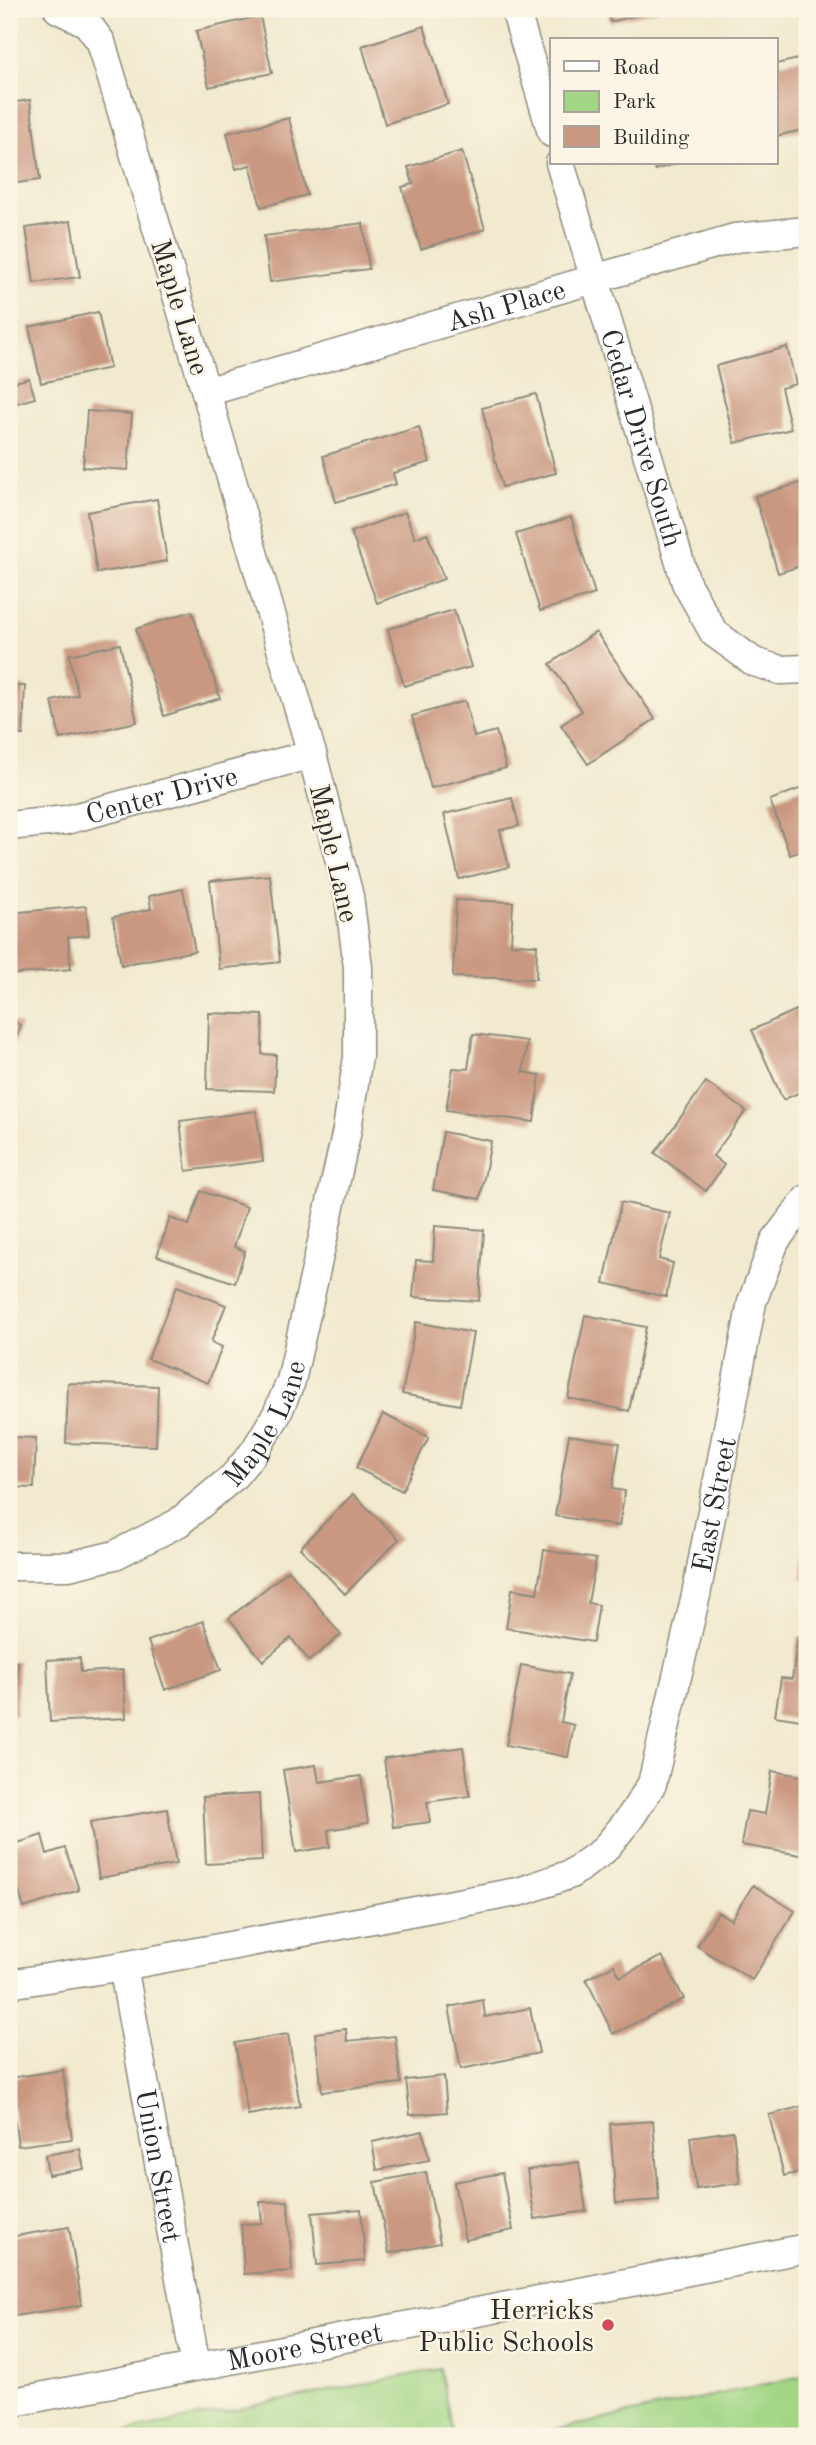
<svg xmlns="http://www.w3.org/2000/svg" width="816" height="2445" font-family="'Old Standard TT',serif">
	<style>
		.green { fill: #a2d585; stroke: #668058; stroke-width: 2 }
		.building { fill: #ca9881 }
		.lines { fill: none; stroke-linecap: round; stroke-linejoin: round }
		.minor-casing { stroke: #8e8a7d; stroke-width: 31 }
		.minor { stroke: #fff; stroke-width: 28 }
		.poi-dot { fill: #d1495b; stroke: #fcf5e5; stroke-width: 2.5 }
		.labels { text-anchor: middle; stroke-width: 5; stroke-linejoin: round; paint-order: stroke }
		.street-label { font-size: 28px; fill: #2b2b2b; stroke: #fcf5e5 }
		.poi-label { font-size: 28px; fill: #2b2b2b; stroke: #fcf5e5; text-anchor: end }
	</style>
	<rect width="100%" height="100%" fill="#fcf5e5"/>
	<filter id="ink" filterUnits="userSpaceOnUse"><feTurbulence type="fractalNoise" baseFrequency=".0143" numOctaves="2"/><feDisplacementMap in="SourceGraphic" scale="14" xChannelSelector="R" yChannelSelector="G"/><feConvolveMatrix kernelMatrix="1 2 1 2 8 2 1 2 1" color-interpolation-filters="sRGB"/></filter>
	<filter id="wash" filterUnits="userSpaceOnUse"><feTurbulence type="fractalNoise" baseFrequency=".00686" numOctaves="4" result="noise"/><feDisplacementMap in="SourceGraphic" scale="28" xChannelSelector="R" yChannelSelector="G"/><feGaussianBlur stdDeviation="1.57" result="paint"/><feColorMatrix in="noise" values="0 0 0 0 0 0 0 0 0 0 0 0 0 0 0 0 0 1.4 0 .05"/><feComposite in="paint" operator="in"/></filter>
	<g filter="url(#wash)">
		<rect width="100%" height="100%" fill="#f1eacf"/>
		<!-- green -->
		<path class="green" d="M440,2369L453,2436H102Z
			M807,2375V2436H527Z"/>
		<g id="blocks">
			<!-- building -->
			<path class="building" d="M607,9H659V10L610,22Z
				M260,16L272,73L209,87L196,31Z
				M424,26L448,104L385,124L362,46Z
				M807,57V129L776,136V64Z
				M30,100L40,180L9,184V103Z
				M289,118L307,195L261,207L250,165L236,169L227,133Z
				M462,151L485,229L421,249L402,187L413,184L408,167Z
				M653,163H678L655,170Z
				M71,221L80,277L34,283L26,228Z
				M363,223L369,269L270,282L264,236Z
				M98,312L110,368L41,383L29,327Z
				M787,347L796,384L781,388L791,429L735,443L716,366Z
				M29,378L35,398L9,405V384Z
				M536,394L556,473L502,487L482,408Z
				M87,411L132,414L128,470L83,467Z
				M419,427L430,462L393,473L396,484L336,502L323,456Z
				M807,481V564L778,573L755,496Z
				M157,499L167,561L97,573L87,512Z
				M405,512L415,538L427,533L444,579L377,603L351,532Z
				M571,517L595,594L540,611L516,534Z
				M454,610L471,667L404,686L388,629Z
				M192,611L220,698L164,716L136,629Z
				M596,632L655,719L588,764L561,725L582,711L550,664Z
				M120,644L137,722L60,739L52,701L78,695L69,655Z
				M9,686H25L23,735L9,734Z
				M465,701L474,737L496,731L506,768L431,788L412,716Z
				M807,786V849L790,855L770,800Z
				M512,798L519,826L500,830L509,867L459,879L444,814Z
				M270,875L280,962L219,969L210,881Z
				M183,889L195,951L121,965L113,917L151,909L149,896Z
				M456,900L513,902L511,944L537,945L536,979L453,977Z
				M86,906L89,935L68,937L71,969L9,975V913Z
				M807,1005V1089L783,1100L752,1030Z
				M209,1013L263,1015L262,1054L276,1055L274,1091L207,1089Z
				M9,1020L21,1025L9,1056Z
				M473,1034L527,1041L523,1072L540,1075L534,1122L446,1110L453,1068L468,1069Z
				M706,1082L746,1111L713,1156L724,1165L706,1191L655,1153Z
				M256,1111L263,1161L186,1171L180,1121Z
				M443,1132L491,1141L480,1199L433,1190Z
				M201,1191L247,1207L234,1247L245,1251L235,1283L157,1256L170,1218L189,1225Z
				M621,1202L670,1213L659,1259L673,1263L666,1297L604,1283Z
				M435,1226L484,1230L479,1301L413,1297L416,1260L433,1261Z
				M177,1286L226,1305L211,1342L222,1347L208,1383L148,1359Z
				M585,1315L646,1327L629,1411L568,1398Z
				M416,1322L473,1333L460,1405L402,1394Z
				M68,1383L158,1386L156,1446L66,1443Z
				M383,1414L429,1437L402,1491L356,1468Z
				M569,1435L620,1443L612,1489L625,1491L619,1526L555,1516Z
				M9,1437L36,1438L34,1488L9,1487Z
				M353,1494L399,1539L345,1594L300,1548Z
				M804,1544H807V1581L802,1580Z
				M544,1550L596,1559L588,1603L599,1605L593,1642L506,1628L512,1589L537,1593Z
				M289,1570L341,1635L309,1661L291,1638L263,1661L229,1618Z
				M203,1621L221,1670L165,1690L148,1641Z
				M798,1637L807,1638V1721L775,1716L781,1678L792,1679Z
				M80,1658L81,1672L123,1670L126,1718L50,1722L47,1660Z
				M9,1662H18L16,1715H9Z
				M521,1665L570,1674L561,1722L574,1725L568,1757L506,1745Z
				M463,1747L470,1796L427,1802L430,1822L393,1827L384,1758Z
				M316,1765L319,1782L361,1776L368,1823L328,1830L330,1847L296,1852L283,1770Z
				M772,1771L807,1777V1856L741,1845L747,1811L765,1814Z
				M259,1794L262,1861L206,1864L203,1797Z
				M167,1809L176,1864L99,1878L90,1822Z
				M42,1835L47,1854L65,1848L79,1890L24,1908L9,1860V1846Z
				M753,1885L795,1911L752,1980L697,1946L718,1912L731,1920Z
				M662,1956L684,1999L613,2034L586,1979L614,1965L620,1977Z
				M483,2000L485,2017L530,2008L539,2053L461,2069L449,2007Z
				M346,2029L347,2041L395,2036L401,2083L322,2092L315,2033Z
				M288,2034L300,2106L248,2115L235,2043Z
				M63,2070L72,2139L18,2146L9,2078Z
				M444,2076L447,2112L410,2115L406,2080Z
				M807,2105V2170L784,2176L769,2115Z
				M653,2121L659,2200L616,2203L610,2124Z
				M423,2131L429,2160L377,2170L372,2142Z
				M733,2131L740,2183L696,2189L690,2137Z
				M80,2149L84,2169L48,2175L45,2155Z
				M579,2162L586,2211L535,2219L527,2170Z
				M426,2172L440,2243L389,2253L375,2182Z
				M502,2173L513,2230L465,2240L454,2182Z
				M288,2201L292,2271L244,2274L241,2224L262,2223L260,2202Z
				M361,2209L365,2261L317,2265L312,2213Z
				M69,2227L82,2305L14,2316L9,2288V2237Z"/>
		</g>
	</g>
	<g filter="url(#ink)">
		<use href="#blocks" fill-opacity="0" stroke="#8e8a7d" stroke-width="2"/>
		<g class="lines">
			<defs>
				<g id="minor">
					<path d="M515,9L552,133"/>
					<path id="s1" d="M560,163L686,583L714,633L754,662L780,670L807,669"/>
					<path id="s2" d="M206,392L735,238L807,231"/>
					<path id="s3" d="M9,826L66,820L312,754"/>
					<path id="s4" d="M9,1566H69L115,1555L178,1523L233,1477L254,1452L277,1414L291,1381L347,1130L358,1056V967L349,896L312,754L206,392L101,42L87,23L58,9"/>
					<path id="s5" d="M123,1966L196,2366"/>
					<path id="s6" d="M9,1984L123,1966L522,1891L571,1874L603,1851L630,1818L652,1784L696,1595L752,1302L775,1241L807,1199"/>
					<path id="s7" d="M9,2403L807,2248"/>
				</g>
			</defs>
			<!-- minor casing -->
			<use href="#minor" class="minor-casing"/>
			<!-- minor -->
			<use href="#minor" class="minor"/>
		</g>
	</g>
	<!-- markers -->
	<circle class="poi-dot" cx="608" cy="2325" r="7"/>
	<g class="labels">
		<!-- street labels -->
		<g class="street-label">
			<text dy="10" stroke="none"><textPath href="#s2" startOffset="312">Ash Place</textPath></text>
			<text transform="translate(181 307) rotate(73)" y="10">Maple Lane</text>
			<text dy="10" stroke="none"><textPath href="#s1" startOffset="287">Cedar Drive South</textPath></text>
			<text dy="10" stroke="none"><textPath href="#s3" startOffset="156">Center Drive</textPath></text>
			<text transform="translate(335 853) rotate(77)" y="10">Maple Lane</text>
			<text dy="10" stroke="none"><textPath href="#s4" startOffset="313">Maple Lane</textPath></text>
			<text dy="10" stroke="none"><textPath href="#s6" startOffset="982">East Street</textPath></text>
			<text dy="10" stroke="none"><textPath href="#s5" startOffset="203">Union Street</textPath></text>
			<text dy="10" stroke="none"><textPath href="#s7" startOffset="301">Moore Street</textPath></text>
		</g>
		<!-- poi labels -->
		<g class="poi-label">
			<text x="594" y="2319">Herricks<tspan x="594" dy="32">Public Schools</tspan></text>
		</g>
	</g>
	<!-- margin -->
	<rect width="816" height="2445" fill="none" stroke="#fcf5e5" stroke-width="35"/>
	<!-- legend -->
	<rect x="550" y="38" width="228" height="126" fill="#fcf5e5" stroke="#a8a49b" stroke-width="2"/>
	<rect x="564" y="61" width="35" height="10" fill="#ffffff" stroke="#a8a49b" stroke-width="2"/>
	<text x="613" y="74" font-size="21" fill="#2b2b2b">Road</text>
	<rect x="564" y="91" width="35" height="21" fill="#a2d585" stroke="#a8a49b" stroke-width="2"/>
	<text x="613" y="108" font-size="21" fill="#2b2b2b">Park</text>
	<rect x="564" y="126" width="35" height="21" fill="#ca9881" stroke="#a8a49b" stroke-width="2"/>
	<text x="613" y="144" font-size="21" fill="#2b2b2b">Building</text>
</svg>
